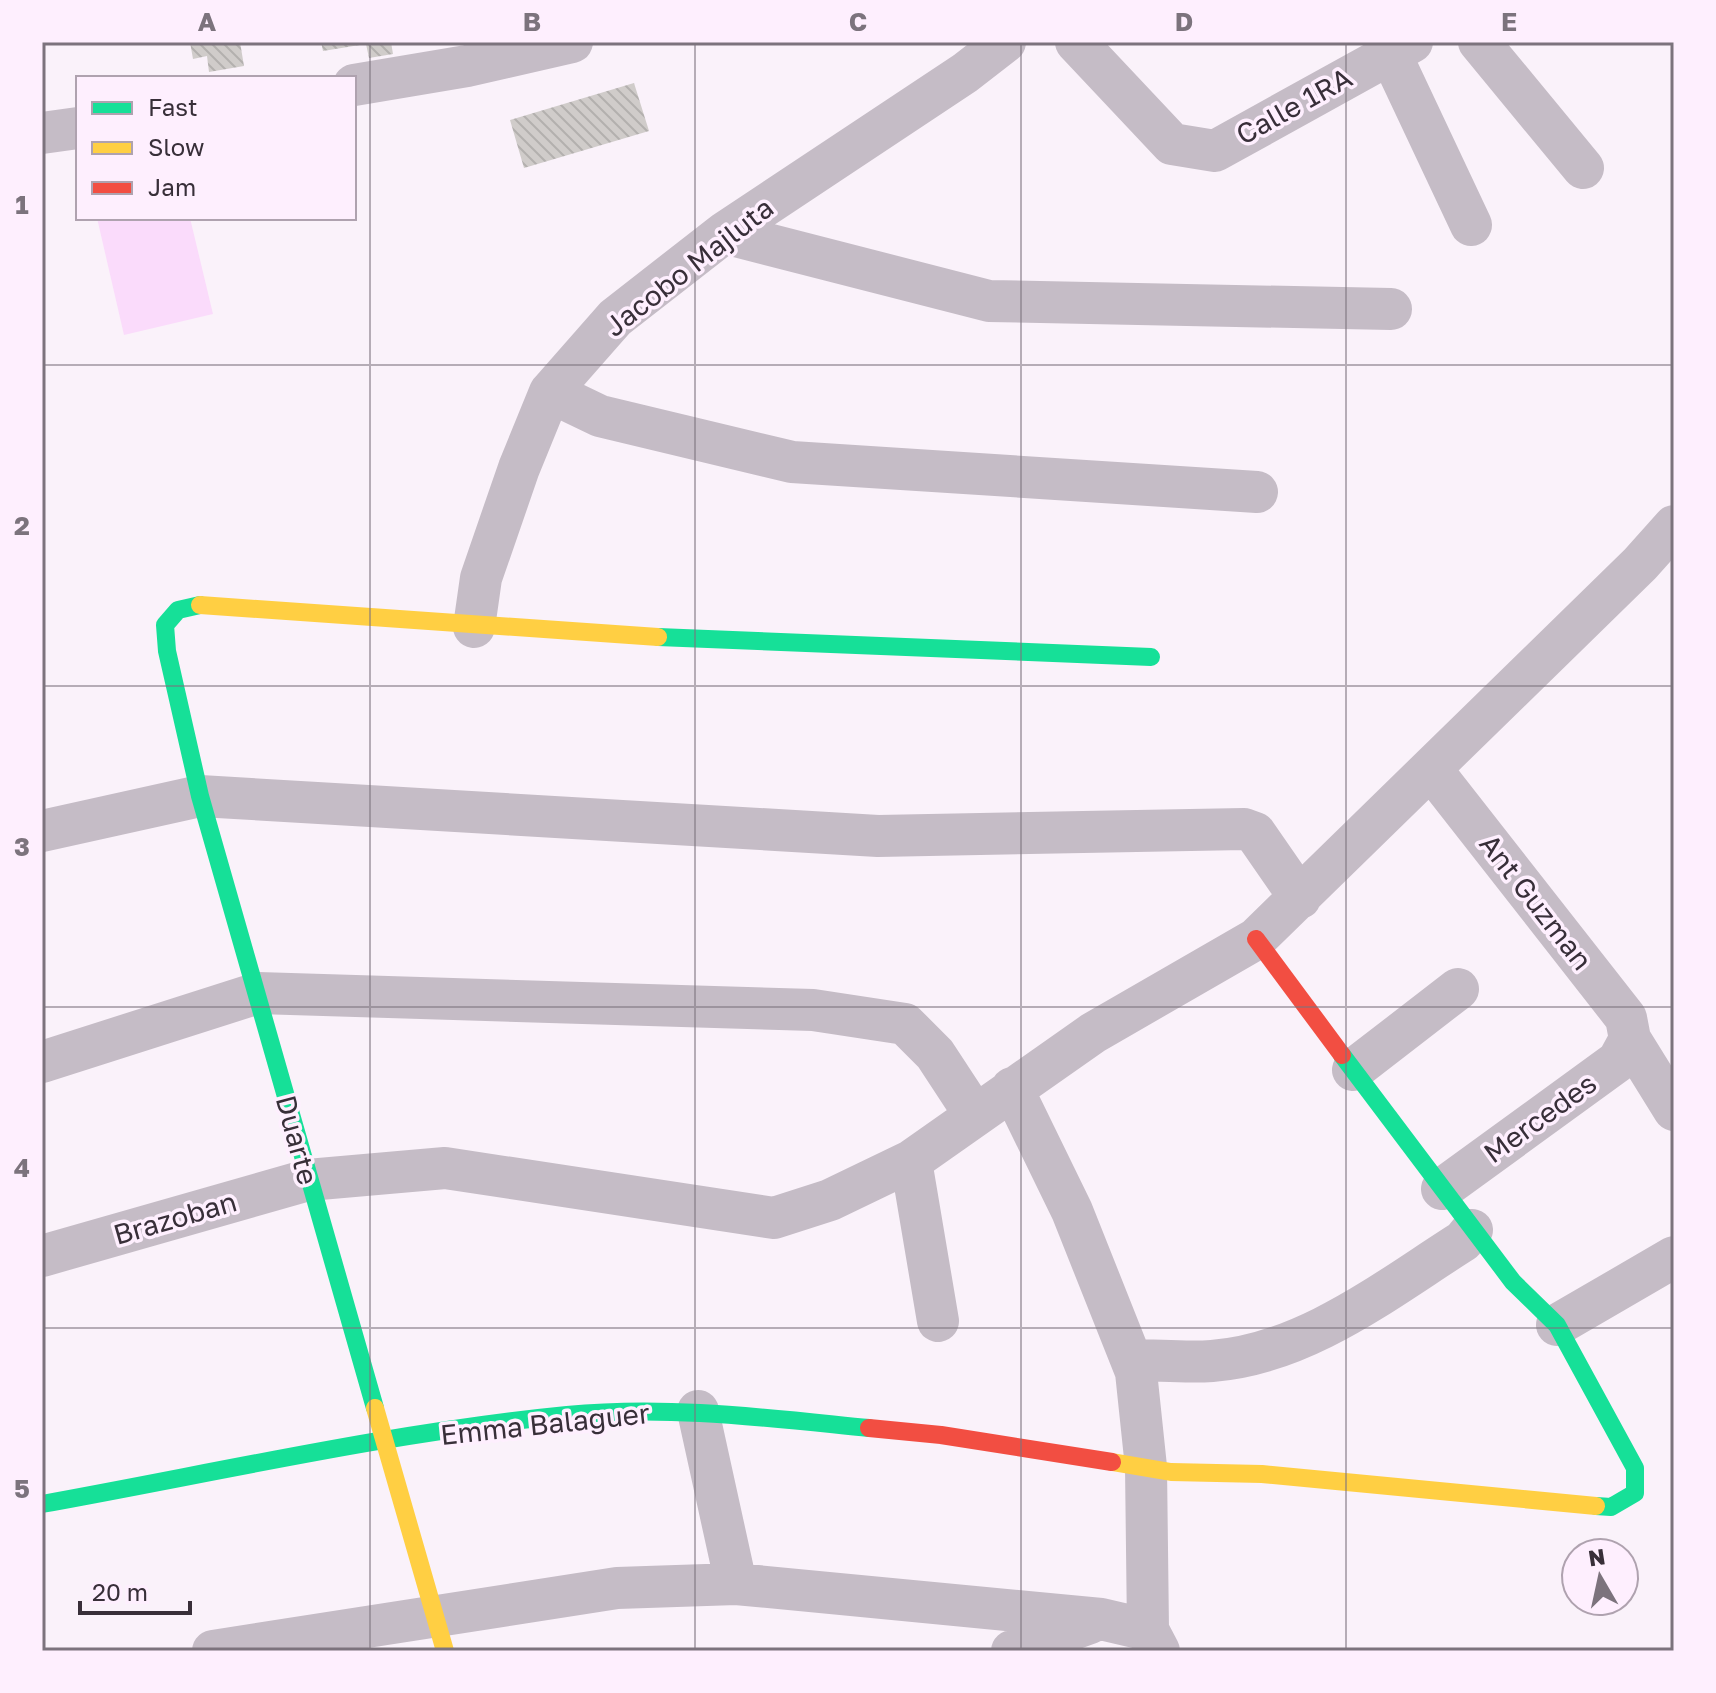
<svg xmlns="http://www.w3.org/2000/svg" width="1716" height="1693" font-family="'Golos Text',sans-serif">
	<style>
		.grass { fill: #fadbfb }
		.building { fill: url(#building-back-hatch) }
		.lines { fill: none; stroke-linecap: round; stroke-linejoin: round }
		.street { stroke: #c5bcc6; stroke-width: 42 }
		.fast { stroke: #16e098; stroke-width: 18 }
		.slow { stroke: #ffcf43; stroke-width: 18 }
		.jam { stroke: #f24e42; stroke-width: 18 }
		.grid { fill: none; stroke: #7c737d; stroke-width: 2; stroke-opacity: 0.55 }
		.labels { text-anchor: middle; stroke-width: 7; stroke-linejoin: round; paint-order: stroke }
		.street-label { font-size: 28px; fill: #382f39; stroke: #feeffe }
		.neatline { fill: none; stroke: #7c737d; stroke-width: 3 }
		.grid-label { font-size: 26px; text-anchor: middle; font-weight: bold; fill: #7c737d }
	</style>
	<defs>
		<pattern id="building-back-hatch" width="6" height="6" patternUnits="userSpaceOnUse" patternTransform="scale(2)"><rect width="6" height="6" fill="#d0ccca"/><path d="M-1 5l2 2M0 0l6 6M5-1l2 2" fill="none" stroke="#b3b0ae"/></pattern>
	</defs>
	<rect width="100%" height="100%" fill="#faf2fa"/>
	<!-- grass -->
	<path class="grass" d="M97,218H190L213,314L124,335Z"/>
	<!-- building -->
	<path class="building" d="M190,42H240L244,66L209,72L207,56L193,59Z
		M321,42H391L393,54L369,58L366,44L323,51Z
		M634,83L649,131L524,168L510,120Z"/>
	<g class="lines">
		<!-- street -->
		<path class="street" d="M1076,42L1172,144L1215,151L1412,42
			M1479,42L1583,168
			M1390,53L1471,225
			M354,85L467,66L572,42
			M42,133L78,128
			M724,233L989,301L1391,309
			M550,392L600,416L792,462L1257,492
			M474,627L481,578L519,468L550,392L615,318L724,233L965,73L1005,42
			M1431,769L1626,1018L1630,1039L1674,1110
			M42,831L200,796L878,836L1244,829L1255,833L1300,898
			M42,1062L258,993L813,1010L905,1024L935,1054L975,1115
			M1353,1070L1458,989
			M1012,1088L1072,1211L1136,1372L1146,1467L1148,1630L1159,1651
			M911,1161L938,1321
			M1442,1189L1618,1061L1630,1039
			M42,1256L308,1180L445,1168L774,1218L830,1200L911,1161L1093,1033L1256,939L1640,564L1674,526
			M1557,1325L1674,1257
			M1132,1360C1158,1360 1186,1363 1212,1361C1306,1354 1387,1289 1463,1241L1472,1230
			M698,1411L736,1584
			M213,1651L617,1588L736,1584L1101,1619L1148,1630
			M1012,1651L1090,1623"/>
		<!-- fast -->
		<path class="fast" d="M200,605L178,610L165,625L167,651L200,796L375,1408
			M658,637L1151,657
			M1342,1055L1513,1282L1557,1325L1635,1468V1493L1611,1507L1596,1506
			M42,1504C214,1473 393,1432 567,1415C668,1405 768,1418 869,1428"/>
		<!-- slow -->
		<path class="slow" d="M200,605L658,637
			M375,1408L445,1651
			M1112,1462L1171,1472L1262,1474L1596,1506"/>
		<!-- jam -->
		<path class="jam" d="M1256,939L1342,1055
			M869,1428L941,1435L1112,1462"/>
	</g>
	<!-- grid -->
	<path class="grid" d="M370,42V1651M695,42V1651M1021,42V1651M1346,42V1651M42,365H1674M42,686H1674M42,1007H1674M42,1328H1674"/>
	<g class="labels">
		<!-- street labels -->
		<g class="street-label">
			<text transform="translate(1294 106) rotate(-29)" y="10">Calle 1RA</text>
			<text transform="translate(689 267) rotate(-38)" y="10">Jacobo Majluta</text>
			<text transform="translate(1536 902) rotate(52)" y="10">Ant Guzman</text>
			<text transform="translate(1540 1118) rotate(-36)" y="10">Mercedes</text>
			<text transform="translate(297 1140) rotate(75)" y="10">Duarte</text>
			<text transform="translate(175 1218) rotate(-16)" y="10">Brazoban</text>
			<text transform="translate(545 1424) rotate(-6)" y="10">Emma Balaguer</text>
		</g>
	</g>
	<!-- border -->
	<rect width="1716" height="1693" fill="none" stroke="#feeffe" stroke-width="88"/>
	<!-- legend -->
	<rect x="76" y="76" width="280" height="144" fill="#feeffe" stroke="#afa2af" stroke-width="2"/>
	<rect x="92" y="102" width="40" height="12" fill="#16e098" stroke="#afa2af" stroke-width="2"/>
	<text x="148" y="116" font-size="24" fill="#382f39">Fast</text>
	<rect x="92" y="142" width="40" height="12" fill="#ffcf43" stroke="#afa2af" stroke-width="2"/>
	<text x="148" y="156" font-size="24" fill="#382f39">Slow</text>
	<rect x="92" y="182" width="40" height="12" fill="#f24e42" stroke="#afa2af" stroke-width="2"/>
	<text x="148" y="196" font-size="24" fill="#382f39">Jam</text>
	<!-- north arrow -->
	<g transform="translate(1600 1577) rotate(351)"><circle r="38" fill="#feeffe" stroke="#afa2af" stroke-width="2"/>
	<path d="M0-6L14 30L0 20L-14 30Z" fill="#7c737d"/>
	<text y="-12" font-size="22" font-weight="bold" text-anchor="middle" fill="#382f39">N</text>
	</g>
	<!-- scale -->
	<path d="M80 1601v12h110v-12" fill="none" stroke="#382f39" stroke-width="4"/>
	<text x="92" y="1601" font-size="24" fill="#382f39" stroke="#feeffe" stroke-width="6" paint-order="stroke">20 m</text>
	<rect x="44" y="44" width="1628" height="1605" class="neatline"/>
	<g class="grid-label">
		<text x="207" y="31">A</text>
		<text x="532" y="31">B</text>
		<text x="858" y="31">C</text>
		<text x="1184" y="31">D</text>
		<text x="1509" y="31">E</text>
		<text x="22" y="214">1</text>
		<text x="22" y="535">2</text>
		<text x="22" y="856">3</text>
		<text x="22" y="1177">4</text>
		<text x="22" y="1498">5</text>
	</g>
</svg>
